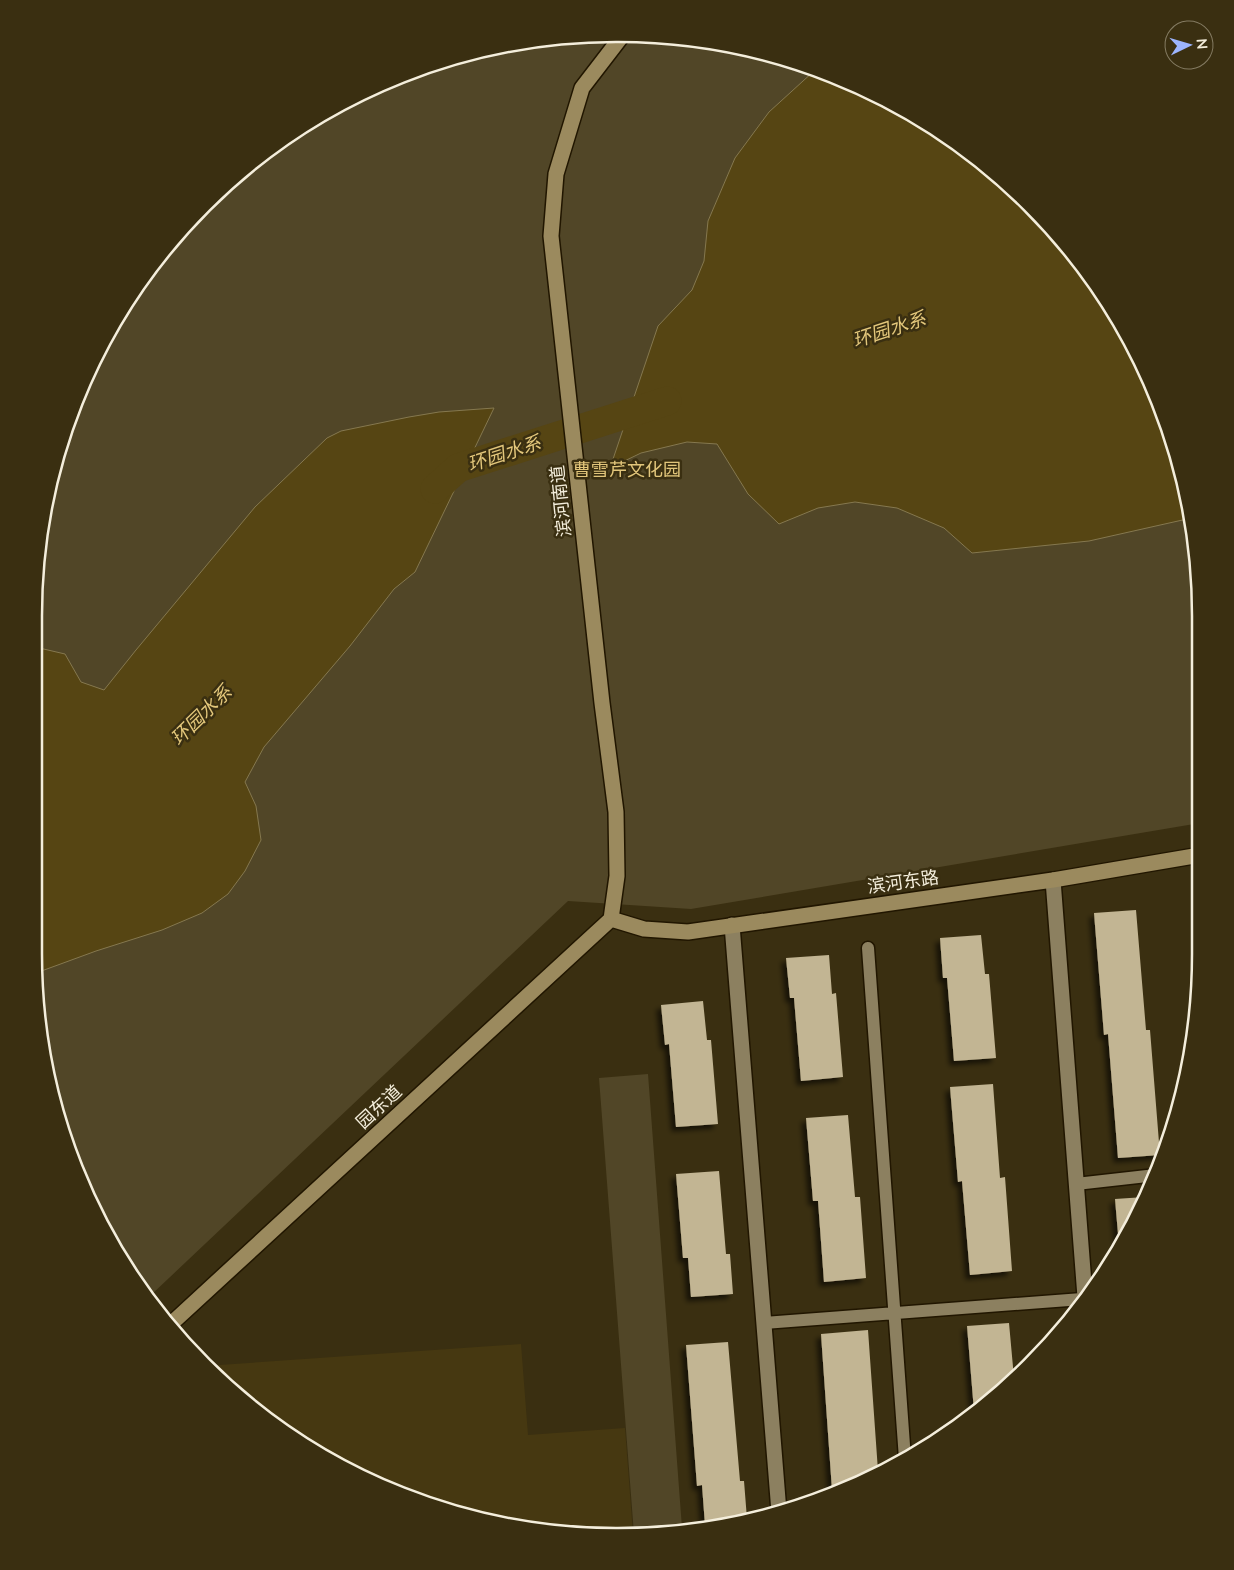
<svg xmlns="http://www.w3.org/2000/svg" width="1234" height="1570" font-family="Lato,'Noto Sans SC',sans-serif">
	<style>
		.built { fill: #463811 }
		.green { fill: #514627 }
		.water { fill: #564513; stroke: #85784f }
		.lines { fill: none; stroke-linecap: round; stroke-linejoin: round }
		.canal { stroke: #564513; stroke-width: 29 }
		.building { fill: #c2b593; filter: url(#shadow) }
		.lane-casing { stroke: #211600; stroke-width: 15 }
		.street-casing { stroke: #211600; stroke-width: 18 }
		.secondary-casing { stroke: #211600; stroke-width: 18 }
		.lane { stroke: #8c8060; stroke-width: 12 }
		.street { stroke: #8c8060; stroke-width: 15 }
		.secondary { stroke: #9b8a5e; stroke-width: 15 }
		.labels { text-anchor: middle; stroke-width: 5; stroke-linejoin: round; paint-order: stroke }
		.park-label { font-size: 18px; fill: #e2c67b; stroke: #3a2f11 }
		.street-label { font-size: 18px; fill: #f4eedc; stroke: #3a2f11 }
		.water-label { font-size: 19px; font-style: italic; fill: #e3c77b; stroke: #3a2f11 }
		.rim { fill: none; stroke: #f4eedc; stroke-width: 2.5 }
	</style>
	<defs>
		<filter id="shadow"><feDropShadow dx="-4.5" dy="4.5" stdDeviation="2.5" flood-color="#0009"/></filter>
	</defs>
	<rect width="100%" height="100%" fill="#3a2f11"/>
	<!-- built -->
	<path class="built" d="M521,1344L528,1435L625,1428L633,1534L617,1536L466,1516L325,1458L205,1366Z"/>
	<!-- green -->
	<path class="green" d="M655,35L768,54L875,94L972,154L1056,233L1122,326L1169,430L1199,579L1200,823L691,909L568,901L151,1295L112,1244L54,1104L34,953L35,579L65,429L112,326L178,233L233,178L326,112L430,65L541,39Z
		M648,1074L682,1528L634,1534L599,1078Z"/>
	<!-- water -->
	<path class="water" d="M814,71L875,94L972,154L1056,233L1122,326L1169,430L1187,519L1089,541L972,553L944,528L897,508L855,502L818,508L779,524L748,494L717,444L687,442L641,453L610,468L658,326L692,290L704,261L708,221L735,158L769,112Z
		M494,408L415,572L394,589L350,646L264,747L245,782L256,806L261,840L245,871L228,894L202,913L162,930L96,951L36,973L34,953L35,647L65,654L81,682L104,690L136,650L255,507L327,438L341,431L409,417L439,412Z"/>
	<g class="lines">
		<!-- canal -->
		<path class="canal" d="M435,489L458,468L667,401"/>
	</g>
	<!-- building -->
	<path class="building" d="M1136,910L1146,1030H1150L1160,1155L1118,1158L1108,1034L1104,1035L1094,913Z
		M981,935L985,974H989L996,1058L954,1061L947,978H943L940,938Z
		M829,955L832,994L836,993L843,1077L801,1081L794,998H790L786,958Z
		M703,1001L707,1040H711L718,1124L676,1127L669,1044L665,1045L661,1005Z
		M993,1084L1000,1178L1005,1177L1012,1271L970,1275L962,1181L958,1182L950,1087Z
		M848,1115L855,1197H860L866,1278L824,1282L818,1201H813L806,1118Z
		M719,1171L726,1254H730L733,1294L691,1297L688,1258H683L676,1174Z
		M1145,1197L1119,1245L1115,1199Z
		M1009,1323L1014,1378L1002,1391L974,1411L967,1326Z
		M868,1330L878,1471L832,1490L821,1334Z
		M728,1342L740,1481H744L747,1519L705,1525L702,1485L697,1486L686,1345Z"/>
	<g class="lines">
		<defs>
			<path id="lane" d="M868,948L905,1459
				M1076,1184L1156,1175
				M764,1323L1082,1299"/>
			<path id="street" d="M1053,880L1085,1297
				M732,925L779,1512"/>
			<path id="secondary" d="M611,919L617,876L616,812L602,703L551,236L556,174L582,88L622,36
				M611,919L644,929L688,932L1053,880L1200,855
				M172,1323L611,919"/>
		</defs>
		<!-- lane casing -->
		<use href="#lane" class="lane-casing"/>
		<!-- street casing -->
		<use href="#street" class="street-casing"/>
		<!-- secondary casing -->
		<use href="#secondary" class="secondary-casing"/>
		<!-- lane -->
		<use href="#lane" class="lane"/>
		<!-- street -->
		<use href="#street" class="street"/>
		<!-- secondary -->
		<use href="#secondary" class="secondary"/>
	</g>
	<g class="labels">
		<!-- park labels -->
		<g class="park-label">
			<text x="627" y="476">曹雪芹文化园</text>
		</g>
		<!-- street labels -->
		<g class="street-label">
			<text transform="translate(561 501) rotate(-96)" y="6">滨河南道</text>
			<text transform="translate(903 882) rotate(-8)" y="6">滨河东路</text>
			<text transform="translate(379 1107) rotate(-43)" y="6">园东道</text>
		</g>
		<!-- water labels -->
		<g class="water-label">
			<text transform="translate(889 329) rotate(-18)" y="7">环园水系</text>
			<text transform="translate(504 453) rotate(-18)" y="7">环园水系</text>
			<text transform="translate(201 715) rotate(-44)" y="7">环园水系</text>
		</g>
	</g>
	<!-- crop -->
	<path d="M0 0H1234V1570H0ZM616 42H618A574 574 0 0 1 1192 616V954A574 574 0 0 1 618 1528H616A574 574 0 0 1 42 954V616A574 574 0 0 1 616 42Z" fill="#3a2f11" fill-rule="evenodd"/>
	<path class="rim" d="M616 42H618A574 574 0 0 1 1192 616V954A574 574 0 0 1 618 1528H616A574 574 0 0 1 42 954V616A574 574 0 0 1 616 42Z"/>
	<!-- north arrow -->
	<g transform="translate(1189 45) rotate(85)"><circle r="24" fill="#3a2f11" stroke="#847b62"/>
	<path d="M0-4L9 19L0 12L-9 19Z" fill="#9cb4fd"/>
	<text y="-8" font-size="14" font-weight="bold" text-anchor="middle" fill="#f4eedc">N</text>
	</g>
</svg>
